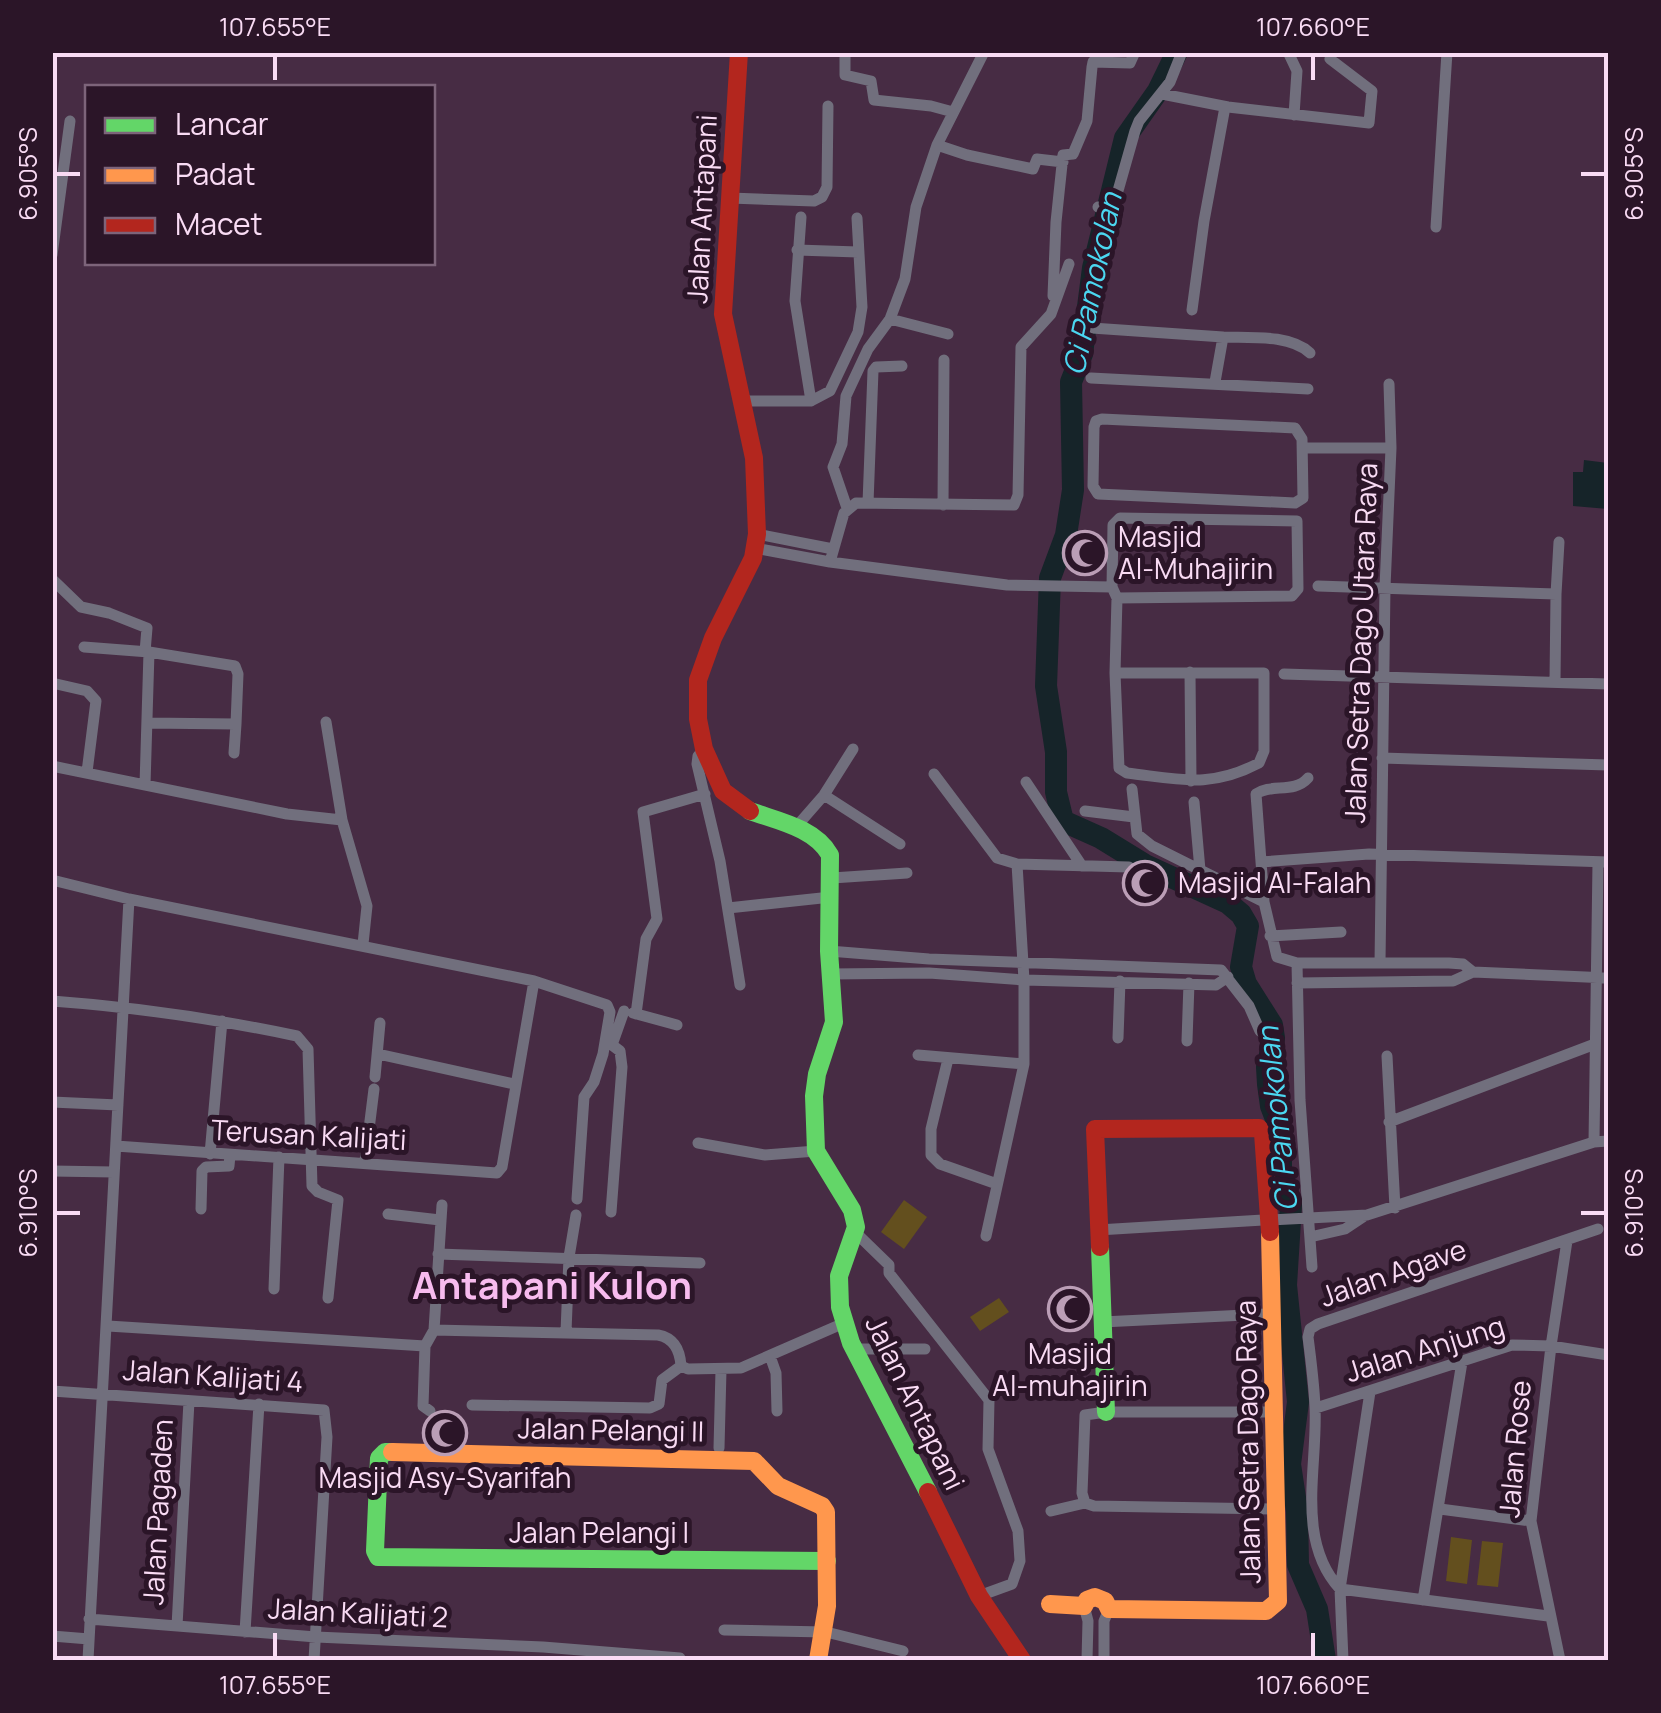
<svg xmlns="http://www.w3.org/2000/svg" width="1661" height="1713" font-family="Manrope,sans-serif">
	<style>
		.green { fill: #634f1e }
		.water { fill: #162429 }
		.lines { fill: none; stroke-linecap: round; stroke-linejoin: round }
		.river { stroke: #162429; stroke-width: 22 }
		.street { stroke: #716f7d; stroke-width: 11 }
		.fast { stroke: #63d668; stroke-width: 18 }
		.slow { stroke: #ff974d; stroke-width: 18 }
		.jam { stroke: #b3261e; stroke-width: 18 }
		.ticks { fill: none; stroke: #f9dbf4; stroke-width: 4 }
		.labels { text-anchor: middle; stroke-width: 10; stroke-linejoin: round; paint-order: stroke }
		.street-label { font-size: 28px; fill: #f9dbf4; stroke: #2b1528 }
		.poi-label { font-size: 28px; fill: #f9dbf4; stroke: #2b1528; text-anchor: start }
		.water-label { font-size: 30px; font-style: italic; fill: #4bd7f1; stroke: #2b1528 }
		.district-label { font-size: 38px; font-weight: bold; fill: #f7bbee; stroke: #2b1528 }
		.neatline { fill: none; stroke: #f9dbf4; stroke-width: 4 }
		.ticks-label { font-size: 25px; text-anchor: middle; fill: #f9dbf4 }
	</style>
	<rect width="100%" height="100%" fill="#472c44"/>
	<!-- green -->
	<path class="green" d="M904,1200L927,1217L904,1249L881,1232Z
		M999,1298L1009,1312L980,1331L970,1317Z
		M1451,1537L1472,1540L1467,1584L1446,1581Z
		M1482,1541L1503,1543L1498,1587L1477,1585Z"/>
	<!-- water -->
	<path class="water" d="M1584,460L1608,463V509L1573,506V472H1583Z"/>
	<g class="lines">
		<!-- river -->
		<path class="river" d="M1177,52L1158,91L1125,138L1093,268L1082,354L1071,382L1073,490L1066,535L1050,578L1046,686L1056,752V792L1063,821L1101,838L1145,865L1228,903L1241,914L1248,926L1241,967L1246,984L1272,1025L1274,1038L1267,1067L1268,1084L1271,1106L1281,1132V1169L1291,1205L1286,1285L1298,1402L1290,1464L1297,1511L1298,1565L1317,1609L1325,1660"/>
		<!-- street -->
		<path class="street" d="M845,52V75L871,81L874,100L931,106L953,112
			M1182,52L1170,82L1139,121L1135,131L1104,240L1092,328L1223,337L1215,382
			M1288,52L1297,71L1294,115
			M1162,94L1228,107L1369,123L1372,91L1330,59L1333,52
			M937,145L967,155L1033,169L1037,159L1063,162
			M730,198L814,201L822,197L827,187L828,106
			M1098,207L1113,209
			M801,217L795,301L811,401
			M1436,227L1447,52
			M797,250L858,252
			M52,255L70,121
			M1053,296L1056,222L1063,155L1073,154L1087,121L1092,67L1093,62L1130,63L1135,52
			M1192,310L1204,221L1225,107
			M890,319L948,334
			M1223,337C1249,338 1290,334 1310,353
			M1091,378L1308,389
			M740,401H811L830,391L858,332L862,307L857,218
			M1102,419L1295,428L1302,439L1303,498L1295,503L1098,494L1093,486L1094,427L1096,421Z
			M1303,448H1391
			M868,503L873,371L876,367L902,366
			M943,505L944,360
			M847,508L833,467L842,444L846,396L868,349L890,319L905,279L916,207L937,145L984,52
			M757,534L833,549
			M755,548L830,562L844,513L856,503L1014,505L1018,495L1021,347L1051,314L1069,264
			M830,562L1007,585L1112,587
			M52,579L81,607L109,613L147,628L145,652
			M1318,586L1556,594L1555,681
			M1556,594L1559,542
			M84,647L149,652L235,666L238,674L236,724
			M1190,672L1191,781
			M1115,673H1264V751L1259,763C1210,789 1179,779 1127,773L1119,768L1115,673L1117,598L1112,587L1113,525L1120,518L1297,521L1298,589L1292,596L1117,598
			M1284,674L1608,684
			M52,683L87,691L96,701L87,772
			M326,722L342,820L367,906L363,944
			M147,723L236,724L234,753
			M704,749L698,756L697,764L720,861L740,985
			M1382,758L1608,765
			M52,766L287,814L342,820
			M934,774L997,858L1017,864L1129,867
			M1026,782L1082,866
			M145,785L149,652
			M1132,789L1137,834L1152,846L1264,902L1277,957L1297,963H1449L1463,964L1473,972L1608,978
			M824,795L900,844
			M1194,802L1200,870
			M1085,811L1134,817
			M796,827L824,795L853,749
			M1261,862L1369,854L1608,862
			M832,878L907,873
			M52,880L129,899L534,981L607,1005L610,1012L603,1054L594,1082L584,1097L577,1199
			M1264,902L1256,794C1271,783 1294,794 1308,778
			M728,908L831,897
			M1270,936L1341,932
			M829,951L929,959L1221,970L1249,1006L1260,1031
			M1297,963L1300,1100L1312,1267
			M1380,963L1385,587L1391,448L1389,384
			M830,974L929,973L1024,980L1216,985L1228,977
			M1297,983L1453,981L1473,972
			M52,1001C135,1007 216,1019 297,1036L308,1049L312,1186L318,1192L338,1200L328,1298
			M633,1013L677,1025
			M636,1014L646,939L657,919L643,812L705,794
			M1118,1038L1120,981
			M1187,1041L1189,983
			M378,1054L514,1084
			M918,1055L1024,1064
			M1387,1056L1395,1208
			M948,1059L931,1129V1155L940,1164L997,1184
			M375,1077L380,1023
			M52,1102L118,1105
			M1389,1122L1595,1044
			M1594,1142L1598,862
			M698,1143L765,1155L816,1151
			M116,1146L497,1173L502,1167L534,981
			M210,1154L222,1021
			M365,1161L374,1089
			M52,1171L114,1172
			M201,1209L202,1171L206,1167L229,1166L230,1155
			M611,1212L622,1067L620,1051L612,1045L624,1011
			M388,1214L440,1220
			M1270,1220L1367,1215L1594,1142L1608,1141
			M1098,1230L1263,1220
			M855,1232L889,1265V1273L989,1400L988,1449L1018,1531L1020,1561L1012,1584L979,1596
			M986,1236L1024,1064V980L1017,864
			M1310,1237L1345,1229L1363,1217
			M438,1254L700,1263
			M274,1289L279,1157
			M1102,1322L1266,1314
			M108,1326L425,1346
			M434,1330L658,1335C674,1338 680,1350 681,1366
			M566,1332L569,1257L576,1215
			M854,1349H925
			M770,1356L776,1373L777,1411
			M681,1366L688,1369L741,1368L844,1323
			M52,1391L324,1410L327,1437L314,1660
			M472,1405L650,1408L659,1404L662,1380L681,1366
			M1316,1408L1512,1345L1551,1346L1608,1355
			M430,1411L423,1406L425,1346L434,1330L442,1205
			M1277,1412H1106L1085,1415L1082,1493L1085,1503L1094,1506L1277,1509
			M719,1448L721,1370
			M1440,1509L1531,1521
			M1051,1511L1085,1503
			M1340,1589C1295,1540 1318,1467 1315,1407C1314,1384 1311,1360 1308,1337L1310,1329L1318,1324L1598,1229
			M1340,1589L1548,1616
			M1423,1600L1462,1362
			M1084,1606L1088,1621L1087,1660
			M89,1619L316,1637L543,1647L680,1658
			M177,1626L189,1401
			M724,1630L826,1632L903,1651
			M245,1632L259,1404
			M52,1636L89,1639
			M88,1660L129,899
			M1104,1660V1621L1109,1609
			M1343,1660L1340,1589L1370,1392
			M1560,1660L1531,1521L1551,1346L1567,1241"/>
		<!-- fast -->
		<path class="fast" d="M750,811C778,821 815,828 830,855L829,951L834,1022L817,1074L814,1096L816,1151L852,1210L856,1227L839,1276L840,1307L851,1343L928,1492
			M1100,1247L1106,1412
			M392,1452H385L379,1458L375,1551L378,1557L827,1561"/>
		<!-- slow -->
		<path class="slow" d="M392,1452L754,1461L778,1486L822,1506L826,1512L827,1606L818,1660
			M1050,1604L1084,1606L1087,1600L1095,1597L1105,1601L1109,1609L1266,1611L1278,1601L1270,1232"/>
		<!-- jam -->
		<path class="jam" d="M739,52L723,314L754,458L757,534L753,558L713,638L698,680V719L704,749L723,791L750,811
			M1100,1247L1095,1129L1259,1128L1263,1133L1270,1232
			M928,1492L979,1596L1022,1660"/>
	</g>
	<!-- ticks -->
	<path class="ticks" d="M275,55V80M1313,55V80M55,174H80M1581,174H1606M55,1213H80M1581,1213H1606M275,1633V1658M1313,1633V1658"/>
	<!-- icons -->
	<defs>
		<symbol id="mosque-ring" viewBox="-11 -11 22 22"><circle r="9.5" fill="#2b1528" stroke="#bb9eb6" stroke-width="1.5"/><path d="M3.5-4.9A6 6 0 1 0 3.5 4.9A5 5 0 1 1 3.5-4.9Z" fill="#bb9eb6"/></symbol>
	</defs>
	<g fill-rule="evenodd">
		<use href="#mosque-ring" x="1060" y="528" width="50" height="50"/>
		<use href="#mosque-ring" x="1120" y="858" width="50" height="50"/>
		<use href="#mosque-ring" x="1045" y="1284" width="50" height="50"/>
		<use href="#mosque-ring" x="420" y="1408" width="50" height="50"/>
	</g>
	<g class="labels">
		<!-- street labels -->
		<g class="street-label">
			<text transform="translate(702 209) rotate(-87)" y="10">Jalan Antapani</text>
			<text transform="translate(1361 643) rotate(-88)" y="10">Jalan Setra Dago Utara Raya</text>
			<text transform="translate(309 1135) rotate(3)" y="10">Terusan Kalijati</text>
			<text transform="translate(1393 1273) rotate(-19)" y="10">Jalan Agave</text>
			<text transform="translate(1425 1349) rotate(-17)" y="10">Jalan Anjung</text>
			<text transform="translate(213 1376) rotate(4)" y="10">Jalan Kalijati 4</text>
			<text transform="translate(915 1403) rotate(64)" y="10">Jalan Antapani</text>
			<text transform="translate(611 1430) rotate(1)" y="10">Jalan Pelangi II</text>
			<text transform="translate(1248 1442) rotate(-91)" y="10">Jalan Setra Dago Raya</text>
			<text transform="translate(1515 1449) rotate(-85)" y="10">Jalan Rose</text>
			<text transform="translate(158 1512) rotate(-87)" y="10">Jalan Pagaden</text>
			<text x="599" y="1543">Jalan Pelangi I</text>
			<text transform="translate(358 1613) rotate(3)" y="10">Jalan Kalijati 2</text>
		</g>
		<!-- poi labels -->
		<g class="poi-label">
			<text x="1118" y="547">Masjid<tspan x="1118" dy="32">Al-Muhajirin</tspan></text>
			<text x="1178" y="893">Masjid Al-Falah</text>
			<text x="1070" y="1364" text-anchor="middle">Masjid<tspan x="1070" dy="32">Al-muhajirin</tspan></text>
			<text x="445" y="1488" text-anchor="middle">Masjid Asy-Syarifah</text>
		</g>
		<!-- water labels -->
		<g class="water-label">
			<text transform="translate(1093 284) rotate(-78)" y="10">Ci Pamokolan</text>
			<text transform="translate(1278 1119) rotate(-96)" y="10">Ci Pamokolan</text>
		</g>
		<!-- district labels -->
		<g class="district-label">
			<text x="552" y="1299">Antapani Kulon</text>
		</g>
	</g>
	<!-- border -->
	<rect width="1661" height="1713" fill="none" stroke="#2b1528" stroke-width="110"/>
	<!-- legend -->
	<rect x="85" y="85" width="350" height="180" fill="#2b1528" stroke="#7d647a" stroke-width="2.5"/>
	<rect x="105" y="118" width="50" height="15" fill="#63d668" stroke="#7d647a" stroke-width="2.5"/>
	<text x="175" y="135" font-size="30" fill="#f9dbf4">Lancar</text>
	<rect x="105" y="168" width="50" height="15" fill="#ff974d" stroke="#7d647a" stroke-width="2.5"/>
	<text x="175" y="185" font-size="30" fill="#f9dbf4">Padat</text>
	<rect x="105" y="218" width="50" height="15" fill="#b3261e" stroke="#7d647a" stroke-width="2.5"/>
	<text x="175" y="235" font-size="30" fill="#f9dbf4">Macet</text>
	<rect x="55" y="55" width="1551" height="1603" class="neatline"/>
	<g class="ticks-label">
		<text x="275" y="36">107.655°E</text>
		<text x="1313" y="36">107.660°E</text>
		<text transform="translate(28 174) rotate(-90)" y="9">6.905°S</text>
		<text transform="translate(1634 174) rotate(-90)" y="9">6.905°S</text>
		<text transform="translate(28 1213) rotate(-90)" y="9">6.910°S</text>
		<text transform="translate(1634 1213) rotate(-90)" y="9">6.910°S</text>
		<text x="275" y="1694">107.655°E</text>
		<text x="1313" y="1694">107.660°E</text>
	</g>
</svg>
